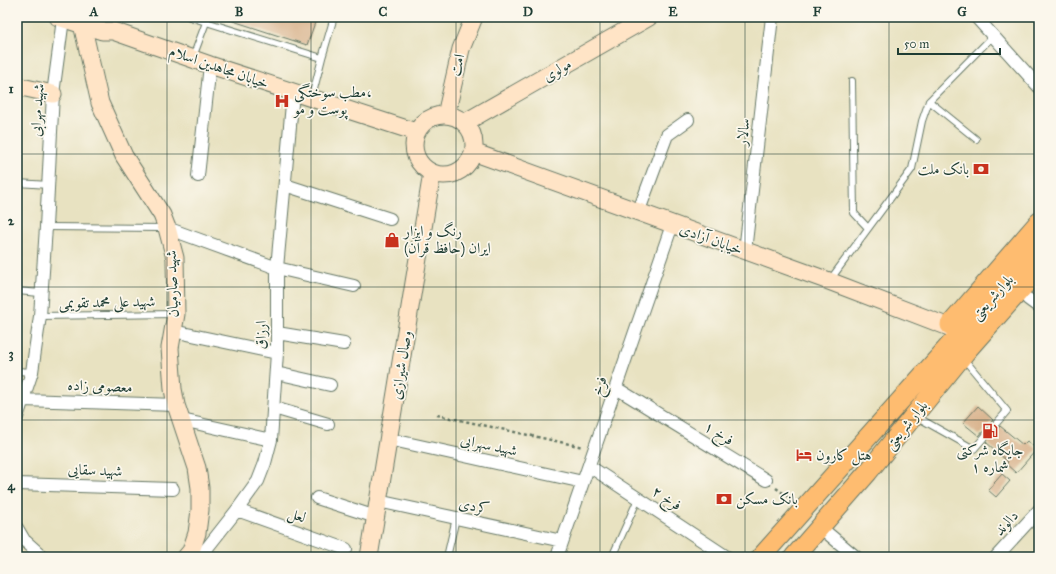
<svg xmlns="http://www.w3.org/2000/svg" width="1056" height="574" font-family="'IM FELL Great Primer',Amiri,serif">
	<style>
		.building { fill: #dab691 }
		.lines { fill: none; stroke-linecap: round; stroke-linejoin: round }
		.lane-casing { stroke: #657765; stroke-width: 8 }
		.street-casing { stroke: #657765; stroke-width: 14 }
		.secondary-casing { stroke: #657765; stroke-width: 19 }
		.primary-casing { stroke: #657765; stroke-width: 21 }
		.path { stroke: #657765; stroke-width: 2.5; stroke-dasharray: 3 3; stroke-linecap: butt }
		.lane { stroke: #fff; stroke-width: 6 }
		.street { stroke: #fff; stroke-width: 12 }
		.secondary { stroke: #ffe4c6; stroke-width: 17 }
		.primary { stroke: #febc70; stroke-width: 19 }
		.grid { fill: none; stroke: #1f3d34; stroke-width: 1; stroke-opacity: 0.55 }
		.labels { text-anchor: middle; stroke-width: 3.5; stroke-linejoin: round; paint-order: stroke }
		.street-label { font-size: 15px; fill: #1f3d34; stroke: #fbf7ec }
		.poi-label { font-size: 15px; fill: #1f3d34; stroke: #fbf7ec; text-anchor: start }
		.neatline { fill: none; stroke: #1f3d34; stroke-width: 1.5 }
		.grid-label { font-size: 13px; text-anchor: middle; font-weight: bold; fill: #1f3d34 }
	</style>
	<rect width="100%" height="100%" fill="#fbf7ec"/>
	<filter id="ink" filterUnits="userSpaceOnUse"><feTurbulence type="fractalNoise" baseFrequency=".025" numOctaves="2"/><feDisplacementMap in="SourceGraphic" scale="8" xChannelSelector="R" yChannelSelector="G"/><feConvolveMatrix kernelMatrix="1 2 1 2 8 2 1 2 1" color-interpolation-filters="sRGB"/></filter>
	<filter id="wash" filterUnits="userSpaceOnUse"><feTurbulence type="fractalNoise" baseFrequency=".012" numOctaves="4" result="noise"/><feDisplacementMap in="SourceGraphic" scale="16" xChannelSelector="R" yChannelSelector="G"/><feGaussianBlur stdDeviation="0.9" result="paint"/><feColorMatrix in="noise" values="0 0 0 0 0 0 0 0 0 0 0 0 0 0 0 0 0 1.4 0 .05"/><feComposite in="paint" operator="in"/></filter>
	<g filter="url(#wash)">
		<rect width="100%" height="100%" fill="#e8e2c1"/>
		<g id="blocks">
			<!-- building -->
			<path class="building" d="M227,17H317L307,45L227,19Z
				M978,406L993,420L979,436L963,423Z
				M1000,426L1023,445L1027,441L1037,449L1016,473L1006,464L1008,462L986,442Z
				M1002,474L1010,481L996,497L988,490Z"/>
		</g>
	</g>
	<g filter="url(#ink)">
		<use href="#blocks" fill-opacity="0" stroke="#657765" stroke-width="1"/>
		<g class="lines">
			<defs>
				<path id="lane" d="M190,17L322,58
					M193,57L208,17
					M852,81L854,213L868,228
					M312,97L322,58L334,17
					M929,101L976,139
					M17,183L49,185
					M46,227L164,228
					M830,280L912,169L922,121L929,101L993,36
					M17,291L40,293
					M40,316L174,314
					M17,371L32,372
					M917,417L974,449L1007,411L964,359
					M447,557L456,518
					M612,557L638,499"/>
				<path id="street" d="M976,17L1039,87
					M198,176L210,65
					M285,185L390,219
					M638,213L667,135L688,120
					M167,228L277,268L354,286
					M745,251L772,17
					M1028,299L1039,307
					M173,331L277,353
					M277,333L344,344
					M276,373L330,385
					M616,388L766,480
					M23,400L176,405
					M274,408L328,424
					M17,417L32,372L40,316L46,227L53,94L63,19
					M182,420L271,440
					M388,439L583,482
					M589,466L727,557
					M17,484L173,489
					M317,498L376,517
					M378,501L562,541
					M237,510L346,549
					M820,527L856,557
					M17,528L24,540L43,557
					M200,557L237,510L258,481L265,463L271,440L277,353V268L293,93
					M557,557L672,225
					M996,557L1039,510"/>
				<path id="secondary" d="M58,17L102,31H113L210,65L416,132
					M82,24L100,103L124,156L162,215L167,228L175,258L176,314L170,348L173,389L176,405L197,468L200,488V510L197,533L191,551L186,557
					M17,86L53,94
					M414 145a30 30 0 1 1 60 0a30 30 0 1 1-60 0Z
					M446,115L461,49L474,17
					M464,123L649,17
					M473,152L829,281L949,327
					M369,557L432,173"/>
				<path id="primary" d="M950,325L1039,222
					M761,557L1039,245
					M794,557L868,472L968,349L1039,269"/>
			</defs>
			<!-- lane casing -->
			<use href="#lane" class="lane-casing"/>
			<!-- street casing -->
			<use href="#street" class="street-casing"/>
			<!-- secondary casing -->
			<use href="#secondary" class="secondary-casing"/>
			<!-- primary casing -->
			<use href="#primary" class="primary-casing"/>
			<!-- path -->
			<path class="path" d="M437,415L583,447
				M776,488L793,500"/>
			<!-- lane -->
			<use href="#lane" class="lane"/>
			<!-- street -->
			<use href="#street" class="street"/>
			<!-- secondary -->
			<use href="#secondary" class="secondary"/>
			<!-- primary -->
			<use href="#primary" class="primary"/>
		</g>
	</g>
	<!-- grid -->
	<path class="grid" d="M167,17V557M311,17V557M456,17V557M600,17V557M745,17V557M889,17V557M17,154H1039M17,287H1039M17,420H1039"/>
	<!-- icons -->
	<defs>
		<symbol id="hospital-bare" viewBox="-9 -9 18 18"><path d="M-5-5h3v3.5h4V-5h3V5h-3V1.5h-4V5h-3Z" fill="#c8321e" stroke="#fbf7ec" stroke-width="2.5" paint-order="stroke"/></symbol>
		<symbol id="bank-bare" viewBox="-9 -9 18 18"><path d="M-6-4H6V4H-6ZM0-2.3a2.3 2.3 0 1 0 0 4.6a2.3 2.3 0 1 0 0-4.6Z" fill="#c8321e" stroke="#fbf7ec" stroke-width="2.5" paint-order="stroke"/></symbol>
		<symbol id="shop-bare" viewBox="-9 -9 18 18"><path d="M-5-2.5h2.3a2.7 3.5 0 0 1 5.4 0H5L5.5 6h-11ZM-1.5-2.5h3a1.5 2.3 0 0 0-3 0Z" fill="#c8321e" stroke="#fbf7ec" stroke-width="2.5" paint-order="stroke"/></symbol>
		<symbol id="fuel-bare" viewBox="-9 -9 18 18"><path d="M-5.5-6h7V0h2V4h1.3V-2.5L3-4.5l.8-.8L6-3V5H2.5V1h-1V6h-7ZM-4.2-4.7v3.2H.2V-4.7Z" fill="#c8321e" stroke="#fbf7ec" stroke-width="2.5" paint-order="stroke"/></symbol>
		<symbol id="hotel-bare" viewBox="-9 -9 18 18"><path d="M-6-4.5h1.5V1H6V5H4.5V3h-9V5H-6ZM-4 0a1.8 1.8 0 1 1 3.6 0ZM.5 0V-2.5h3Q6-2.5 6 0Z" fill="#c8321e" stroke="#fbf7ec" stroke-width="2.5" paint-order="stroke"/></symbol>
	</defs>
	<g fill-rule="evenodd">
		<use href="#hospital-bare" x="271" y="90" width="22" height="22"/>
		<use href="#bank-bare" x="970" y="158" width="22" height="22"/>
		<use href="#shop-bare" x="381" y="229" width="22" height="22"/>
		<use href="#fuel-bare" x="979" y="420" width="22" height="22"/>
		<use href="#hotel-bare" x="793" y="444" width="22" height="22"/>
		<use href="#bank-bare" x="713" y="488" width="22" height="22"/>
	</g>
	<g class="labels">
		<!-- street labels -->
		<g class="street-label">
			<text transform="translate(457 65) rotate(-77)" y="5">امت</text>
			<text transform="translate(219 67) rotate(19)" y="5">خیابان مجاهدین اسلام</text>
			<text transform="translate(557 70) rotate(-30)" y="5">مولوی</text>
			<text transform="translate(37 110) rotate(-86)" y="5">شهید مهرابی</text>
			<text transform="translate(743 132) rotate(-83)" y="5">سالار</text>
			<text transform="translate(711 239) rotate(20)" y="5">خیابان آزادی</text>
			<text transform="translate(172 284) rotate(-92)" y="5">شهید صارمیان</text>
			<text transform="translate(992 297) rotate(-48)" y="5">بلوارشریعتی</text>
			<text transform="translate(107 302) rotate(-1)" y="5">شهید علی محمد تقویمی</text>
			<text transform="translate(261 335) rotate(-90)" y="5">ارزاق</text>
			<text transform="translate(401 365) rotate(-81)" y="5">وصال شیرازی</text>
			<text transform="translate(100 386) rotate(2)" y="5">معصومی زاده</text>
			<text transform="translate(599 386) rotate(-71)" y="5">فرخ</text>
			<text transform="translate(906 425) rotate(-51)" y="5">بلوار شریعتی</text>
			<text transform="translate(719 433) rotate(32)" y="5">فرخ ۱</text>
			<text transform="translate(489 445) rotate(12)" y="5">شهید سهرابی</text>
			<text transform="translate(95 470) rotate(2)" y="5">شهید سقایی</text>
			<text transform="translate(667 498) rotate(33)" y="5">فرخ ۲</text>
			<text transform="translate(474 506) rotate(12)" y="5">کردی</text>
			<text transform="translate(297 515) rotate(20)" y="5">لعل</text>
			<text transform="translate(1006 523) rotate(-48)" y="5">دالوند</text>
		</g>
		<!-- poi labels -->
		<g class="poi-label">
			<text x="294" y="97">مطب سوختگی،<tspan x="294" dy="17">پوست و مو</tspan></text>
			<text x="969" y="174" text-anchor="end">بانک ملت</text>
			<text x="404" y="236">رنگ و ابزار<tspan x="404" dy="17">ایران (حافظ قرآن)</tspan></text>
			<text x="990" y="455" text-anchor="middle">جایگاه شرکتی<tspan x="990" dy="17">شماره ۱</tspan></text>
			<text x="816" y="460">هتل کارون</text>
			<text x="736" y="504">بانک مسکن</text>
		</g>
	</g>
	<!-- margin -->
	<rect width="1056" height="574" fill="none" stroke="#fbf7ec" stroke-width="44"/>
	<!-- scale -->
	<path d="M898 48v6h102v-6" fill="none" stroke="#1f3d34" stroke-width="2"/>
	<text x="904" y="48" font-size="12" fill="#1f3d34" stroke="#fbf7ec" stroke-width="3" paint-order="stroke">50 m</text>
	<rect x="22" y="22" width="1012" height="530" class="neatline"/>
	<g class="grid-label">
		<text x="94" y="16">A</text>
		<text x="239" y="16">B</text>
		<text x="383" y="16">C</text>
		<text x="528" y="16">D</text>
		<text x="673" y="16">E</text>
		<text x="817" y="16">F</text>
		<text x="962" y="16">G</text>
		<text x="11" y="93">1</text>
		<text x="11" y="225">2</text>
		<text x="11" y="358">3</text>
		<text x="11" y="490">4</text>
	</g>
</svg>
